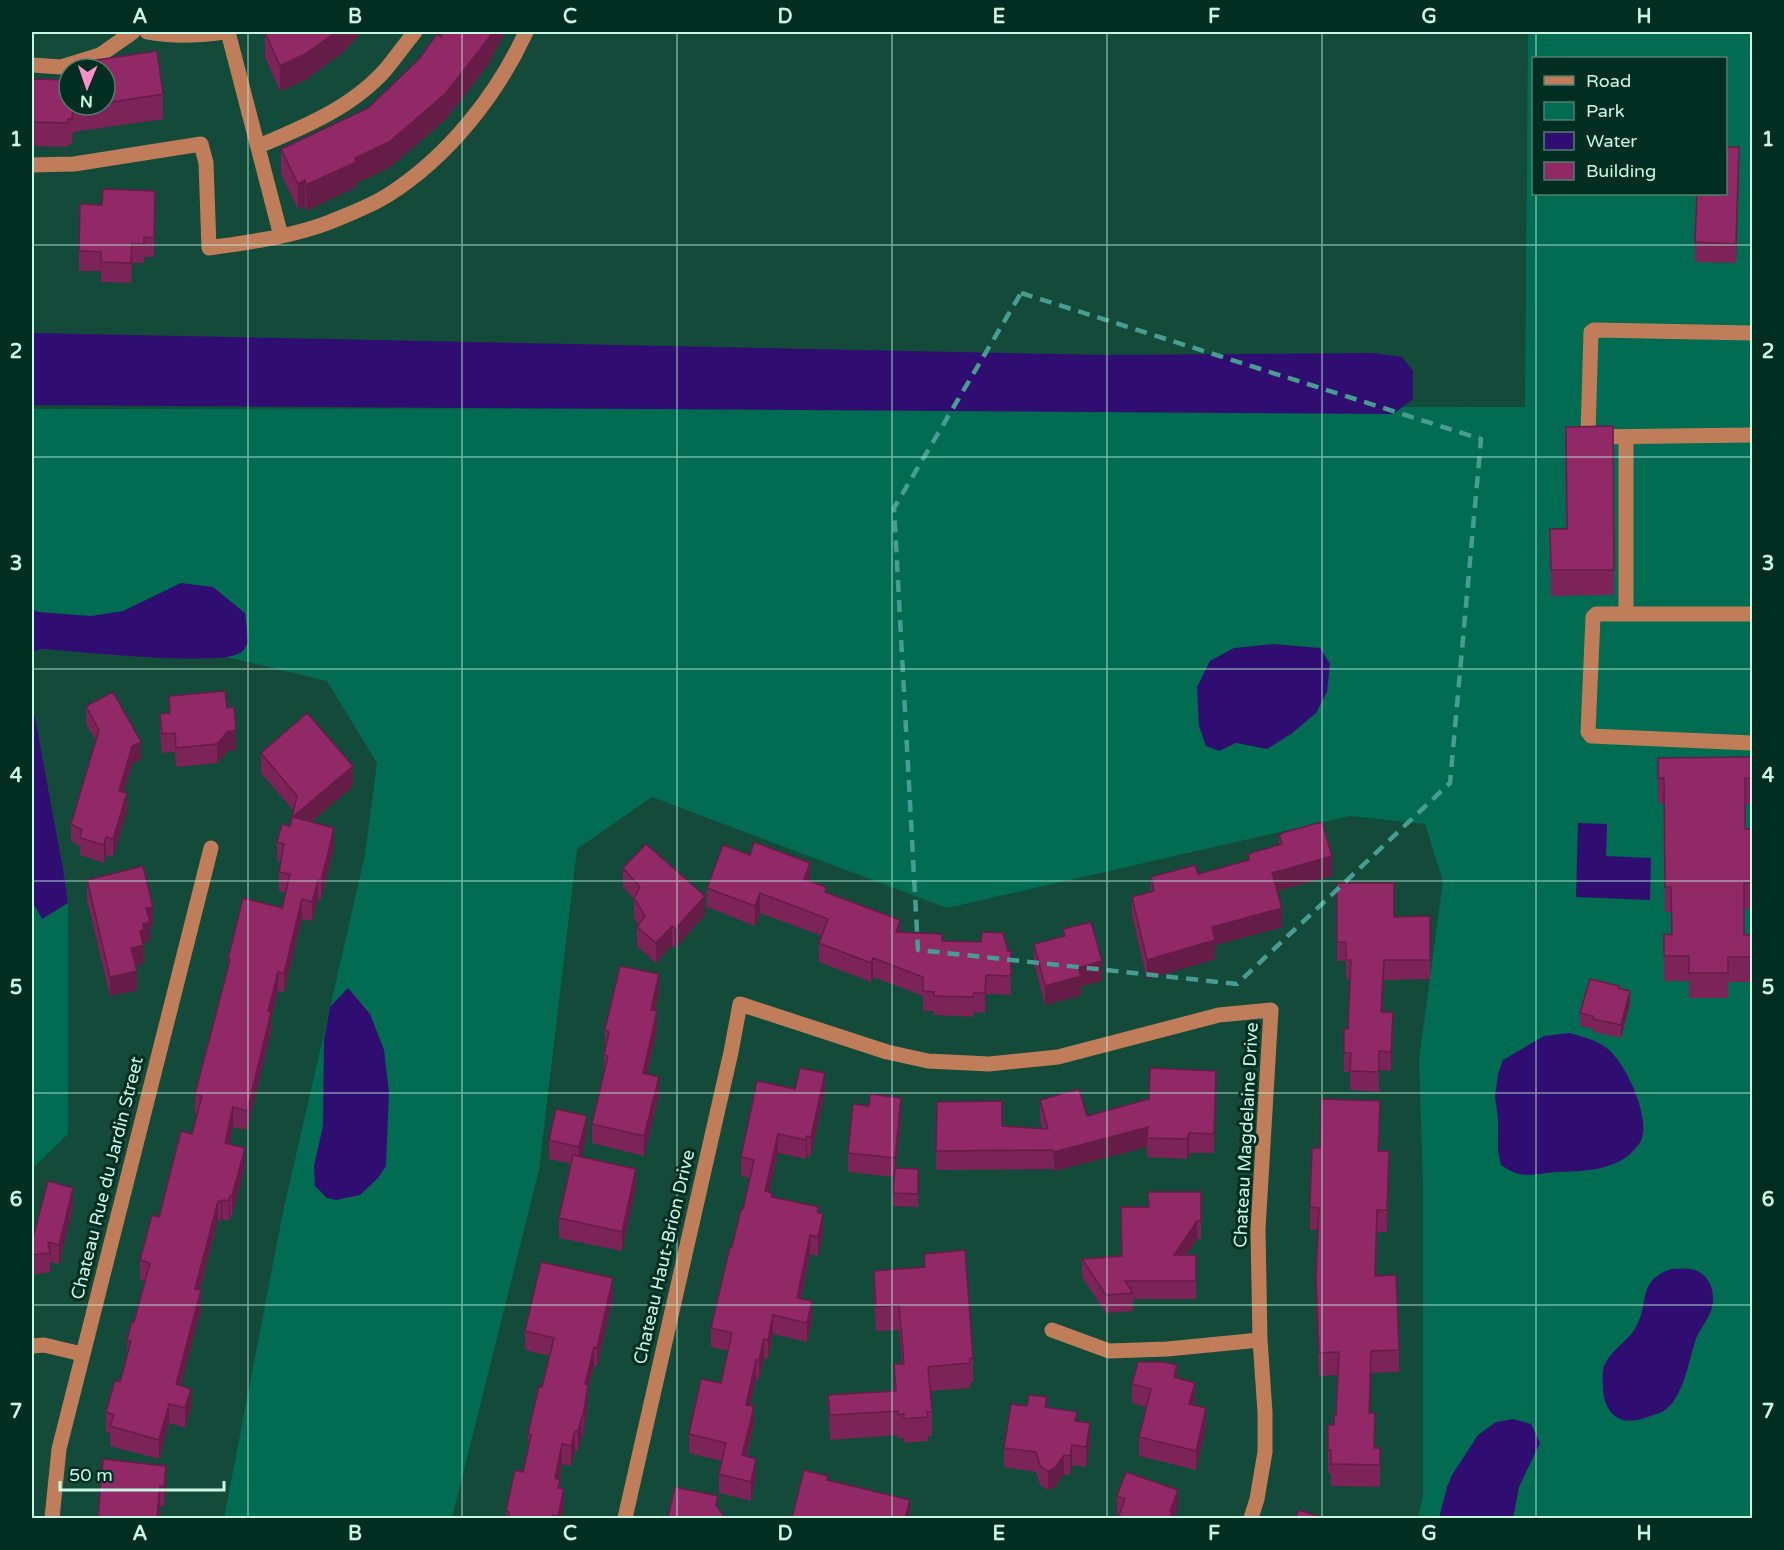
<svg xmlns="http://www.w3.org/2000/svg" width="1784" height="1550" font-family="'Varela Round',sans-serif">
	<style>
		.green { fill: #026c52; fill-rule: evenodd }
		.water { fill: #300e71 }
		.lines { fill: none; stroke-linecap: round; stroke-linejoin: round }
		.minor { stroke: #bf7d5a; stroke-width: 15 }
		.wall { fill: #7c2358 }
		.shaded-wall { fill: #651d47 }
		.building { fill: #902966; stroke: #651d47; stroke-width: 1.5 }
		.marked { fill: none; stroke: #479d91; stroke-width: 4.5; stroke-dasharray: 12 8; stroke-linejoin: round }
		.grid { fill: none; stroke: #c9f7e4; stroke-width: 1.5; stroke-opacity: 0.55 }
		.labels { text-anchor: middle; stroke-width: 6; stroke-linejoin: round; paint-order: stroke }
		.street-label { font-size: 18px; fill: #c9f7e4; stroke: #012e21 }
		.neatline { fill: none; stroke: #c9f7e4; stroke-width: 2 }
		.grid-label { font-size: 20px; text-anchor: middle; font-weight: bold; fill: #c9f7e4 }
	</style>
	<rect width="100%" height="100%" fill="#134a39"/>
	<!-- green -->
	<path class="green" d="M1528,32H1752V1518H1418L1423,1497V1186L1419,1060L1443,881L1425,824L1350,816L947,908L652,797L577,849L539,1170L452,1518H224L283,1212L365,855L377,763L327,681L227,657L194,659L41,649L32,652V409L1525,407ZM1534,58H1726V194H1534Z
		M32,701L64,874L68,903V1134L32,1169Z"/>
	<!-- water -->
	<path class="water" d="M32,333L1107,355L1373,353L1402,357L1413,371V399L1393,414L32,405Z
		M181,583L213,587L245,613L248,642C246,646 244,651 240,653C216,667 77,651 41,649L32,652V609L38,612L91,616L123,611Z
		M1274,644L1320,648L1330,664L1327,692L1316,713L1291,734L1267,749L1236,743L1219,751L1206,746L1199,726L1197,687L1210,661L1234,648Z
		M32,701L64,874L68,903L42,919L32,901Z
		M1578,823L1607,824L1606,856L1651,858L1650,900L1576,897Z
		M348,988L370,1014L384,1050L389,1092L386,1166L378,1178L360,1195L336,1200L327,1198L315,1186L314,1166L323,1126L324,1039L330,1007Z
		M1570,1033C1583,1037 1597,1040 1608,1049C1626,1064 1651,1117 1641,1141C1638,1146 1630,1155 1625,1158C1605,1171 1581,1171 1558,1172C1533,1173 1524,1181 1501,1165L1498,1151V1118L1495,1097L1498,1074L1503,1060L1544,1036Z
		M1671,1269C1677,1269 1684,1268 1690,1269C1710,1272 1717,1293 1711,1311C1707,1321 1700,1329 1696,1339C1689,1359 1683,1401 1662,1412C1657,1414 1650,1416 1645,1418C1619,1427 1604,1413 1603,1388C1603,1383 1602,1375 1603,1370C1607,1352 1627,1343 1636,1327C1650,1301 1637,1281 1671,1269Z
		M1513,1419L1531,1424L1540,1443L1519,1487L1513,1518H1439L1447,1487L1452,1475L1478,1435L1496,1422Z"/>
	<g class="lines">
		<!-- minor -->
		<path class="minor" d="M147,32C173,37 197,36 224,32
			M228,32L281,236
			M32,65L61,67L100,55L133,32
			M259,146C304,127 353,107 386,69C396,57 405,44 415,32
			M32,165L74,164L201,144L206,163L209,248C249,242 291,237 330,222C349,214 371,206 388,195C448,157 497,95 526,32
			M1752,333L1594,330L1591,332L1588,434L1591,437L1752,435
			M1626,437V614
			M1752,614H1596L1593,617L1588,732L1591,736L1752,743
			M1052,1330L1109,1351L1167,1349L1260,1340
			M32,1346L44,1345L82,1354
			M52,1518L59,1449L211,848
			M625,1518L731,1052L740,1004L887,1052L928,1061L989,1064L1058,1057L1219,1015L1271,1010L1258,1229L1260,1340L1265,1412V1452L1257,1499L1251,1518"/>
	</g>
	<!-- wall -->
	<path class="wall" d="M265,32H362L342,53L305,80L280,91L265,57Z
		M443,32H505L488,65L445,120L389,168L356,183V187L306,211L305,206L298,209L281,174V149L368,108L441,37Z
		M157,51L163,94V119L73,132L72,144H68V147L32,146V79L69,80V105H105V69H83V62Z
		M1739,166L1736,263L1695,262V242Z
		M155,191L154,257H144V263H132L131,283L101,282V271H79V251L102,205Z
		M1613,426L1614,595L1551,596L1550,529H1567Z
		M169,696L227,708L236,749L227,752L217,763L176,767L175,752L162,753L160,734V714H169Z
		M86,706L141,759L132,764L124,792L127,811L113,857L106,855L104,863L80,855V846L71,841V824L96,741L86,724Z
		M261,753L353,786L311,822L334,847L321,900L318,899L312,921L302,919L284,992L278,991L271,1021V1032L247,1130L233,1127L229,1144L245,1167L232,1216L230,1215L229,1221L222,1219L221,1221L218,1220L200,1290L201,1310L180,1386L191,1408L185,1428L169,1423L159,1459L110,1446V1433L106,1432V1412L120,1382L127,1357V1340L134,1322L145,1281L140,1280V1260L159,1217L192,1134L198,1114L195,1113V1094L228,969V959L282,908L286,893L279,891V872L281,862L277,861V842L290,826L294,811L261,773Z
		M1752,757V804H1745V829H1752V909H1744V935H1752V982H1728V998H1689V981H1664V934L1672,935L1671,912H1665L1664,803H1658V758Z
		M1279,835L1332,876L1277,891L1282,927L1215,945V959L1147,979L1132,916V897L1151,892V877L1198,874L1248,860V854L1279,845Z
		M623,868L705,915L675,948L672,945L656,963L637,946V927L638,925L634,917V899L623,887Z
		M87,880L153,926L150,927V941L144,943L143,964L136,966L137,990L110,996L87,899Z
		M810,881L826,893L900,933L1008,951L1011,950V995L986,994L985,1013L974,1012L973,1017L934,1015V1011H923V996L873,977L871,982L819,962V943L822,936L760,913L755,926L707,907V888Z
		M1337,883L1394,917L1430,916V979L1384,980L1382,1012L1393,1032L1391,1071L1379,1070V1092L1350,1090V1072H1344V1029H1348L1350,979H1346V961H1337Z
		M1063,929L1102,981L1081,986V995L1045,1005L1034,963V944L1063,936Z
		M1619,988L1630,1004L1621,1038L1593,1032V1029L1580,1026V1013Z
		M659,994L655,1011L657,1030L647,1074L659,1096L644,1156L592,1143V1124L604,1074V1055L605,1049V1029Z
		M795,1089L825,1092L811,1156L807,1155L806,1159L778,1153L769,1192L772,1197L819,1213L823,1233L818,1256L810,1254L801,1299L812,1320L807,1342L773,1334L768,1359L764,1358L759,1379H756L750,1406L754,1425L747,1456L756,1478L751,1501L719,1493V1474L722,1461L689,1453V1434L721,1383L728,1351L711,1347V1328L743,1209L750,1178L741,1176V1157Z
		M1216,1091L1214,1153H1189L1187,1159L1147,1157V1147L1054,1171L1053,1169L936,1170V1151L1042,1129L1040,1119V1100L1087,1116Z
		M901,1117L896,1168L918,1169V1207L893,1206L894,1177L848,1172V1153Z
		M1380,1124L1379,1151L1389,1173L1387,1232H1377L1376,1276L1399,1350V1372L1371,1373L1369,1413L1375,1448H1380V1487L1331,1486V1473H1328V1425H1334L1336,1415L1338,1375L1319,1376L1316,1301L1318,1230H1310V1207L1320,1148Z
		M587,1135L581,1157L636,1189L622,1251L559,1238V1218L571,1164L549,1159V1140Z
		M1201,1192V1239H1197L1186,1255H1196V1299H1133V1311L1106,1313L1082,1277V1259L1122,1256Z
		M73,1207L59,1264L50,1262V1272L32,1275V1242Z
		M924,1254L973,1358V1382L970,1383V1388L930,1391L932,1412V1436H928V1441L904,1443V1438L898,1439V1435L830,1440L828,1395L894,1391V1364H902L899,1330L876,1331L874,1295V1271L924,1267Z
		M613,1298L597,1367L594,1366L588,1388V1404L583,1436L582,1435L578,1451L575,1450L571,1466L562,1464L559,1479L564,1508L561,1518H506V1511L523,1472L528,1451V1434L542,1387L550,1356L525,1350V1331Z
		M1177,1378L1195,1402L1194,1405L1206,1427L1196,1470L1139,1456V1437L1146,1407L1132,1403V1384Z
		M1027,1406L1047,1408L1077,1422L1090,1443L1086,1467L1072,1465L1070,1475L1064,1474L1055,1487L1048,1490L1040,1485L1036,1472L1004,1467V1448Z
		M103,1459L166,1485L164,1506H160L159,1518H98Z
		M1117,1496L1178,1510L1119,1516L1117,1515Z"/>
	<!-- shaded-wall -->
	<path class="shaded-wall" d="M336,32H362L342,53L305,80L280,91V66Z
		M492,32H505L488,65L445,120L389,168L356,183V187L306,211V185L355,158Z
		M1739,147V166L1736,263V244Z
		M305,180V206L298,209V184Z
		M236,730V749L227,752L217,763V744L227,732Z
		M141,742V759L132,764L119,808V791L132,746Z
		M353,766V786L293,837V817Z
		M127,793V811L113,857V839Z
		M334,828V847L321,900V881Z
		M106,837V855L104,863V845Z
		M1332,856V876L1272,892V873Z
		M810,863V882L804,879Z
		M318,880V899L312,921V902Z
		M760,893V913L755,926V906Z
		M705,896V915L675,948V929Z
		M302,899V919L284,992V973Z
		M153,907V926L150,927V941L144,943L143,964L131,967V948L143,924L146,908Z
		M1282,908V927L1215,945V959L1147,979V960L1212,927Z
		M900,920V940L896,932Z
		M672,926V945L656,963V943Z
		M873,958V977L871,982V963Z
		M1384,960V980L1381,1031V1012Z
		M1102,961V981L1081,986V995L1045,1005V986L1078,968Z
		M137,971V990L110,996V977Z
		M278,972V991L271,1021V1032L247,1130V1111L268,1011Z
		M659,974V994L651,1029V1010Z
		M986,975V994L985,1013V993Z
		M1630,991V1004L1621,1038V1025Z
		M657,1011V1030L643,1092V1073Z
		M1393,1012V1032L1391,1071V1052Z
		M1216,1071V1091L1214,1153V1134Z
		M825,1073V1092L811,1156V1137Z
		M659,1077V1096L644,1156V1136Z
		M901,1098V1117L895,1177V1158Z
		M1380,1101V1124L1378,1173V1151Z
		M233,1107V1127L225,1162V1143Z
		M587,1116V1135L579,1166V1147Z
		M1148,1127L1147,1147L1054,1171V1152Z
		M1189,1133V1153L1187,1159V1139Z
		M778,1134V1153L765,1210V1191Z
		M807,1136V1155L806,1159V1140Z
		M245,1148V1167L232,1216V1196Z
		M1389,1151V1173L1387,1232V1210Z
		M636,1169V1189L622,1251V1232Z
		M73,1188V1207L59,1264V1245Z
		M230,1196V1215L229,1221V1201Z
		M222,1200V1219L221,1221V1202Z
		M218,1201V1220L195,1308V1289Z
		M1377,1210V1232L1375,1298V1276Z
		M823,1214V1233L818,1256V1237Z
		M1197,1221V1239L1174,1273V1255Z
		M810,1235V1254L797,1317V1298Z
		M613,1278V1298L597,1367V1348Z
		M201,1290V1310L176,1404V1384Z
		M812,1301V1320L807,1342V1323Z
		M773,1315V1334L768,1359V1340Z
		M764,1339V1358L759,1379V1360Z
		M594,1347V1366L588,1388V1404L583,1436L585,1384Z
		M1371,1351V1373L1369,1435V1413Z
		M756,1360V1379L746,1424V1405Z
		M1177,1365V1385L1174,1377Z
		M1195,1383V1402L1189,1423V1404Z
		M191,1389V1408L185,1428V1408Z
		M169,1404V1423L159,1459V1440Z
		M754,1406V1425L742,1474V1455Z
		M1206,1408V1427L1196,1470V1451Z
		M582,1416V1435L578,1451V1431Z
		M1090,1423V1443L1086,1467V1447Z
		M575,1431V1450L571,1466V1446Z
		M562,1444V1464L555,1498V1478Z
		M1072,1445V1465L1070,1475V1456Z
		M1064,1455V1474L1055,1487L1048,1490V1471Z
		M756,1459V1478L751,1501V1482Z
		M166,1466V1485L164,1506V1487Z
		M160,1486V1506L159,1518H157Z
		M564,1489V1508L561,1518H558Z
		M1178,1490V1510L1174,1518H1170V1511Z
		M910,1500V1518H905Z"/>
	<!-- building -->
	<path class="building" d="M265,32H336L305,54L280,66Z
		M443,32H492L488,39L445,94L389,142L355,158L356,162L306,185L305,180L298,184L281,149L368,108L419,59L437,34L441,37Z
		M157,51L163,94L105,103V69H84L83,62Z
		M32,79L69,80V105H91L73,108L72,119H68V123L32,122Z
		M1725,147H1739L1736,244L1695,242L1697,194H1725Z
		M103,189L155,191L154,238L144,237V244H132L131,263L101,262V252L79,251L80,204L102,205Z
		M1613,426L1614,570H1551L1550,529H1567L1566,427Z
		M225,691L227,708L234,707L236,730L227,732L217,744L176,748L175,733L162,734L160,714L170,713L169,696Z
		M113,692L141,742L132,746L119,791L127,793L113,839L106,837L104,845L80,838L82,830L71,824L99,730L86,706Z
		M307,713L353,766L293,817L334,828L321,881L318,880L312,902L302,899L284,973L278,972L268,1011L271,1012L247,1111L233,1107L225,1143L245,1148L232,1196H230L229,1201L222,1200L221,1202L218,1201L195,1289L201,1290L176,1384L191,1389L185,1408L169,1404L159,1440L110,1426L114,1415L106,1412L115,1380L120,1382L131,1341L127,1340L132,1321L134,1322L150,1263L140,1260L152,1215L159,1217L181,1131L192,1134L202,1096L195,1094L230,960L228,959L243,898L282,908L290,874L279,872L284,844L277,842L282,824L290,826L297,796L261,753Z
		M1752,757V778H1745V829H1752V883H1744V935H1752V957H1728V973H1689V956H1664V934L1672,935L1671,887H1665L1664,778H1658V758Z
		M1322,822L1332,856L1272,873L1282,908L1212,927L1215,940L1147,960L1132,897L1154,891L1151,877L1195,865L1198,874L1249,860L1248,854L1282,844L1279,835L1285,832Z
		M754,842L810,863L804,879L826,887L825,892L900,920L896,932L942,934V941L981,942L982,932L1003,933L1008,951L1011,950V976L986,975L985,993H974L973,997L934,996V992L923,991V977L873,958L871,963L819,943L828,919L760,893L755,906L707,888L723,845L750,855Z
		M646,844L705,896L675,929L672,926L656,943L637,927L645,916L634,898L640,887L623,868Z
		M143,866L153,907L146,908L150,922L143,924L144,930L140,931L143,945L131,948L137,971L110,977L87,880Z
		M1337,883H1394V917L1430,916V960H1384L1381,1012H1393L1391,1052L1379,1051V1072L1350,1071L1351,1053H1344V1029H1348L1351,960H1346V942H1337Z
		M1091,922L1102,961L1078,968L1081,976L1045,986L1034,944L1065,936L1063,929Z
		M620,966L659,974L651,1010L657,1011L643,1073L659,1077L644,1136L592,1124L608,1056L604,1055L609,1032L605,1029Z
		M1590,979L1619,986L1618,988L1630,991L1621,1025L1593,1019V1016L1580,1013Z
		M800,1068L825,1073L811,1137L807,1136L806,1140L778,1134L765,1191L772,1193V1197L819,1207L817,1212L823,1214L818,1237L810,1235L797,1298L812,1301L807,1323L773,1315L768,1340L764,1339L759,1360H756L746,1405L754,1406L742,1455L756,1459L751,1482L719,1474L726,1443L689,1434L701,1379L721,1383L732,1333L711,1328L730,1247H732L741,1209H743L754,1160L741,1157L757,1081L795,1089Z
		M1150,1068L1216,1071L1214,1134L1189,1133L1187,1139L1147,1138L1148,1127L1054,1152L1053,1150L936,1151L937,1102L1002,1101V1126L1048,1129L1040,1100L1079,1089L1087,1116L1149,1099Z
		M870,1094L901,1098L895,1158L848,1153L853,1104L869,1106Z
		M1321,1099L1380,1101L1378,1151H1389L1387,1210H1377L1375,1276L1396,1275L1399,1350L1371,1351L1369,1413H1375L1374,1448H1380V1465L1331,1464V1450H1328V1425H1334V1415H1336L1339,1352L1319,1353L1316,1278L1319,1208L1310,1207L1312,1148H1320Z
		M556,1109L587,1116L579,1147L549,1140Z
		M573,1155L636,1169L622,1232L559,1218Z
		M895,1168L918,1169V1194L893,1193Z
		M48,1181L73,1188L59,1245L48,1242L50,1253L32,1255V1242Z
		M1148,1192H1201V1221H1197L1174,1255H1196V1281H1125L1133,1293L1106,1295L1082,1259L1122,1256L1121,1207H1149Z
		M965,1250L973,1358H970V1363L928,1367L932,1412H927L928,1417L904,1419V1414H898V1411L830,1415L828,1395L896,1391L894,1364H904L899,1305L876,1307L874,1271L925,1267L924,1254Z
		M541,1262L613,1278L597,1348L594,1347L585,1384L588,1385L583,1416H582L578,1431H575L571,1446L562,1444L555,1478L560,1480L558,1488L564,1489L558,1516L553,1515L552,1518H508L509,1512L506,1511L515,1470L523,1472L531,1435L528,1434L539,1386L542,1387L554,1338L525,1331Z
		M1138,1362H1164L1177,1365L1174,1377L1195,1383L1189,1404L1206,1408L1196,1451L1139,1437L1151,1389L1132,1384Z
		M1029,1395L1047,1397L1045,1407L1077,1412L1075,1421L1090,1423L1086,1447L1072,1445L1070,1456L1064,1455L1055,1468L1048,1471L1040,1466L1036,1452L1004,1448L1011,1404L1027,1406Z
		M103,1459L166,1466L164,1487L160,1486L157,1518H109L98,1517Z
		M804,1470L828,1476L827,1480L910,1500L905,1518H792Z
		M1126,1472L1178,1490L1170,1511H1172L1170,1518H1171H1118L1125,1499L1117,1496Z
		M675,1487L718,1496L716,1505L725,1518H668Z
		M1299,1510L1324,1518H1295Z"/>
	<!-- marked area -->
	<path class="marked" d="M1021,293L1481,439L1450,783L1237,984L918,950L894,508Z"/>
	<!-- grid -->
	<path class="grid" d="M248,32V1518M462,32V1518M677,32V1518M892,32V1518M1107,32V1518M1322,32V1518M1536,32V58M1536,194V1518M32,245H1752M32,457H1752M32,669H1752M32,881H1752M32,1093H1752M32,1305H1752"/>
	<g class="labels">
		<!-- street labels -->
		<g class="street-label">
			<text transform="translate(1246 1135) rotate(-87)" y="6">Chateau Magdelaine Drive</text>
			<text transform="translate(107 1178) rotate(-76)" y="6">Chateau Rue du Jardin Street</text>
			<text transform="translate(664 1257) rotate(-77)" y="6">Chateau Haut-Brion Drive</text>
		</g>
	</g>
	<!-- border -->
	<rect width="1784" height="1550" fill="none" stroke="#012e21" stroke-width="66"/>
	<!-- legend -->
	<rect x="1532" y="57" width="195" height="138" fill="#012e21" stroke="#517e6f" stroke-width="1.5"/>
	<rect x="1544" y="76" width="30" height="9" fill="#bf7d5a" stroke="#517e6f" stroke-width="1.5"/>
	<text x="1586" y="87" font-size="18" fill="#c9f7e4">Road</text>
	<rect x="1544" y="102" width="30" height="18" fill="#026c52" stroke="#517e6f" stroke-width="1.5"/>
	<text x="1586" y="117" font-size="18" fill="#c9f7e4">Park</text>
	<rect x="1544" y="132" width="30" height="18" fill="#300e71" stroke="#517e6f" stroke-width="1.5"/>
	<text x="1586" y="147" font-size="18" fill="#c9f7e4">Water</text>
	<rect x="1544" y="162" width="30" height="18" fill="#902966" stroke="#517e6f" stroke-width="1.5"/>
	<text x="1586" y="177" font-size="18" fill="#c9f7e4">Building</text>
	<!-- north arrow -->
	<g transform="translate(87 87) rotate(182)"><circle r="28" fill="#012e21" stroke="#517e6f" stroke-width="1.5"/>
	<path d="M0-4.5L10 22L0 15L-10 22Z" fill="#fa8fc7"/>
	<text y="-9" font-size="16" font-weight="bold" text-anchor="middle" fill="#c9f7e4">N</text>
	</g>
	<!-- scale -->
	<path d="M60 1481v9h164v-9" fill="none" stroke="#c9f7e4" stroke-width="3"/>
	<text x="69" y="1481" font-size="18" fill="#c9f7e4" stroke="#012e21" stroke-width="4.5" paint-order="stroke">50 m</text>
	<rect x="33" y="33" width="1718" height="1484" class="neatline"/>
	<g class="grid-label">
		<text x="140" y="23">A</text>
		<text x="355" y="23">B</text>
		<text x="570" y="23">C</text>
		<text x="785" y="23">D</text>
		<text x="999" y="23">E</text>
		<text x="1214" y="23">F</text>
		<text x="1429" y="23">G</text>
		<text x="1644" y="23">H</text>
		<text x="16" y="146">1</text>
		<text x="1768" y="146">1</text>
		<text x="16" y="358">2</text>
		<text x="1768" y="358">2</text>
		<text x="16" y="570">3</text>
		<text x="1768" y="570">3</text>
		<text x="16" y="782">4</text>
		<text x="1768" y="782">4</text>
		<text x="16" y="994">5</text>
		<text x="1768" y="994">5</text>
		<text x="16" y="1206">6</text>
		<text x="1768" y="1206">6</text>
		<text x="16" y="1418">7</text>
		<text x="1768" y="1418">7</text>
		<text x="140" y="1540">A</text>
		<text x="355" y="1540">B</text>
		<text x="570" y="1540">C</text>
		<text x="785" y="1540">D</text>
		<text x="999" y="1540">E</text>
		<text x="1214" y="1540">F</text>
		<text x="1429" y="1540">G</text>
		<text x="1644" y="1540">H</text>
	</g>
</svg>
